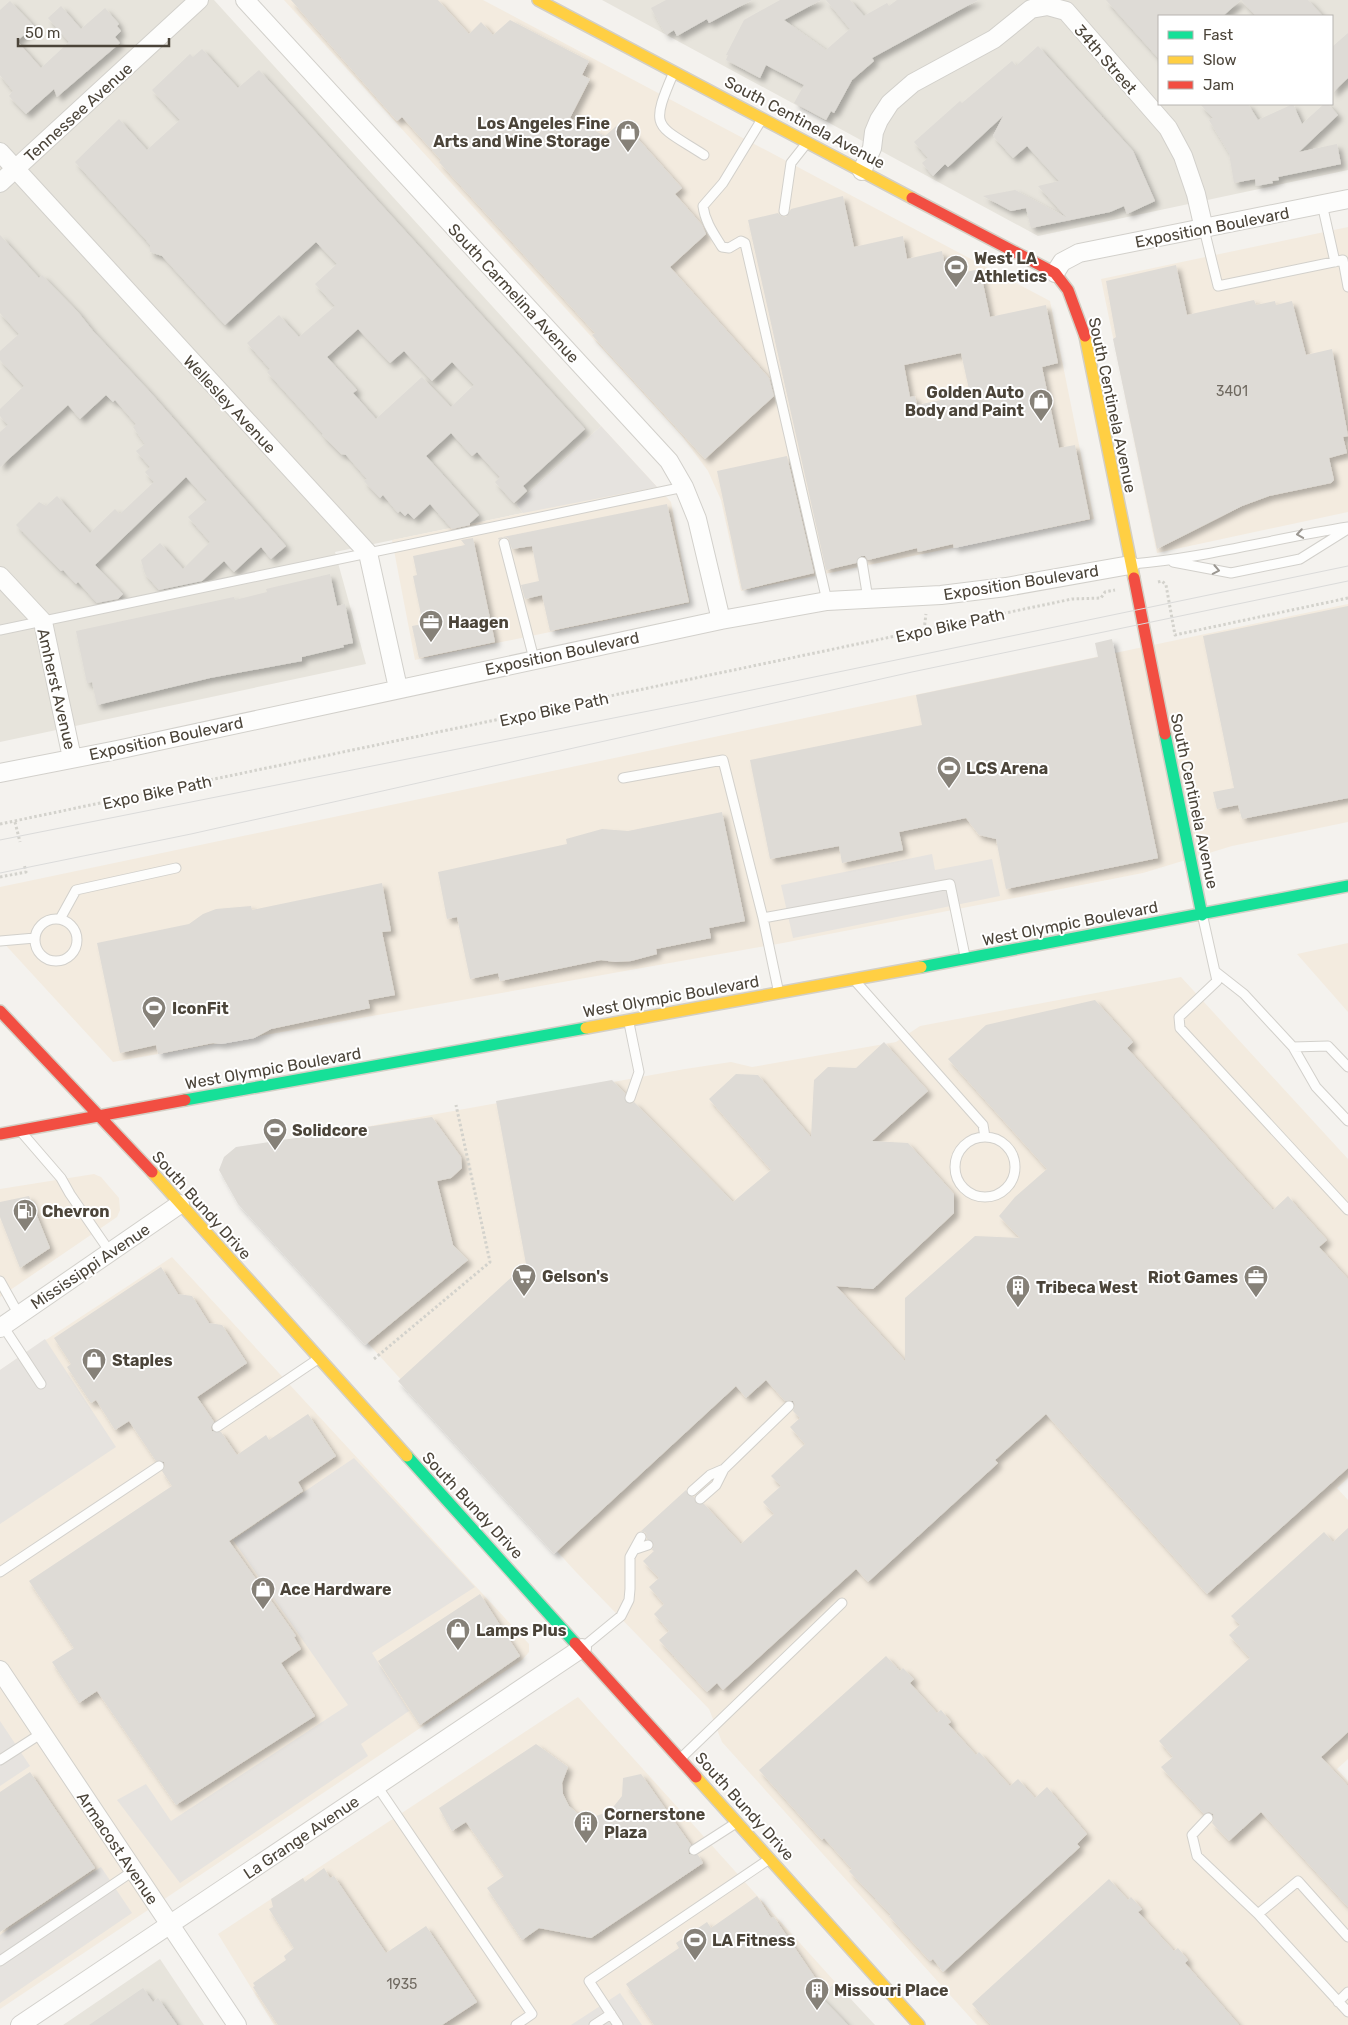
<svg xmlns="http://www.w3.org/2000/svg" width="1348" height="2025" font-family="Rubik,sans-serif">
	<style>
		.residential { fill: #e7e4dc; fill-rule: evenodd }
		.commercial { fill: #f3ebdf }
		.parking { fill: #e6e3df }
		.building { fill: #dedbd6; fill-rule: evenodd; filter: url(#shadow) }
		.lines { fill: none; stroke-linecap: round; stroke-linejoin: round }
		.lane-casing { stroke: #d2d0cb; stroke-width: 11 }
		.street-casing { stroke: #d2d0cb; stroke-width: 20 }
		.fast-casing { stroke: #d3cfc5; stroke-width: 14 }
		.slow-casing { stroke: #d3cfc5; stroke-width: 14 }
		.jam-casing { stroke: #d3cfc5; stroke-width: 14 }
		.path { stroke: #d3d2cc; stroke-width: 3; stroke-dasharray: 2.5 2.5; stroke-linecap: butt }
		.lane { stroke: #fdfdfc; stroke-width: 9 }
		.street { stroke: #fdfdfc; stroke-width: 18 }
		.fast { stroke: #16e098; stroke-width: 11 }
		.slow { stroke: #ffcf43; stroke-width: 11 }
		.jam { stroke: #f24e42; stroke-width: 11 }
		.tram { stroke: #dbdbda; stroke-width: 1 }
		.oneway { stroke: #9b9791 }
		.labels { text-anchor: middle; stroke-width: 4; stroke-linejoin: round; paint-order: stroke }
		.number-label { font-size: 14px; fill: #706a61 }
		.street-label { font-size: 16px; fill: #4b4439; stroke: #fff }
		.poi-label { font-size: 16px; font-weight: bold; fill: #4b4439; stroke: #fff; text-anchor: start }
	</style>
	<defs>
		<filter id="shadow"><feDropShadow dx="4.5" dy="4.5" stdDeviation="2.5" flood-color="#0004"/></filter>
	</defs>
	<rect width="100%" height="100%" fill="#f4f2ee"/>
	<!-- residential -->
	<path class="residential" d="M0,0H214L601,426L516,504L523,513L335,552L366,664L0,742Z
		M602,0H1348V170L1038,236ZM1159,16H1332V104H1159Z
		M160,1959L204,2025H63Z
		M836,1983L875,2025H770Z"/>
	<!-- commercial -->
	<path class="commercial" d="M284,0H483L1050,301L1094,519L741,591L721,500L708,471L682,436Z
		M1348,227V512L1157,553L1101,279Z
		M601,426L671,502L690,603L415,660L392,540L523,513L516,504Z
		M1348,604V822L1232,846L1143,873L783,943L113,1062L0,939V887Z
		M1348,943V1012L1297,954Z
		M1181,977L1348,1159V1478L1337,1488L1348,1500V1759L1337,1769L1348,1781V2025H977L722,1742L709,1709L575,1571L237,1199L224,1179L226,1161L237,1150L685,1069L731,1062L752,1067L896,1042L920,1026Z
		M94,1174L101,1177L119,1198L120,1210L117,1217L0,1297V1189Z
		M172,1257L529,1644V1652L522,1660L0,2009V1370Z
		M578,1697L836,1983L770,2025H274L218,1934Z"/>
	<!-- parking -->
	<path class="parking" d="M601,426L657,487L523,513L516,504Z
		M932,854L935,870L992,859L1000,896L793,938L781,885Z
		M45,1339L116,1447L0,1524V1370Z
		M354,1458L475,1587L372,1653L409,1711L361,1744L368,1756L180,1883L117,1800L146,1784L171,1821L348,1705L233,1540Z
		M0,1721L30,1766L0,1786Z
		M101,1867L132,1913L0,2003V1935Z
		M620,1993L642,2025H571Z"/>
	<!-- building -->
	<path class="building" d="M291,0H438L469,34L481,22L493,35L510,20L589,61L582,75L590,79L570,118L605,136L622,121L682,188L675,194L702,225L706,234L670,267L769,378L774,396L705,459L592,335L595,333L439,162L441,160L402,117L397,121Z
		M666,0H752L709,23L707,19L677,36L674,30L666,35L651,8Z
		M780,0H821L784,20L826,50L850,29L826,0H850L864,16L887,3L889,6L897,0H978L872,58L874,61L852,80L834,113L831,111L826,120L794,103L804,85L766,65L760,78L726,60L728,55H726L744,20Z
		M1106,0H1308L1323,16H1256L1241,0L1223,16H1159V59Z
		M10,1L34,26L17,41L41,68L69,42L48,18L61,6L81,29L105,8L119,24L117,26L121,31L115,37L120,43L57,97L54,89L26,114L9,96L13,91L0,75V10Z
		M1348,33V78L1332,93V47Z
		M1038,46L1133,151L1155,201L1127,214L1124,206L1110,212L1031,228L1026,208L1011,211L983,196L1015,190L1066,217L1038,186L1059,181L1027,146L1013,158L993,136L1003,116L948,167L945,164L933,176L922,163L928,158L914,142L960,101L962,103L1012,61L1016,66Z
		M202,49L238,88L259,70L585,429L523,486L527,491L514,503L495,482L500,477L477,452L472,456L451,433L426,456L479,515L470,523V525L452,529L430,504L414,519L408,513L405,516L400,511L398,513L383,495L380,498L364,481L367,479L346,455L341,454L322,435L323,434L267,372L270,369L247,343L279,315L299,337L335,306L315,284L337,264L316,242L225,325L162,256L150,252V245L146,240L75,162L119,119L147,150L180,120L152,90L190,54L193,57ZM358,329L390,363L404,351L432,381L452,362L474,385L451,407L422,377L376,419L353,393L357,390L327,357Z
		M1200,104H1248L1258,120L1293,104L1302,124L1324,104H1328L1338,115L1299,152L1337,144L1341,164L1278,177L1279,180L1272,181L1273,183L1256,186L1255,179L1234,183L1229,153L1209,120L1213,118Z
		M843,196L854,247L903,236L907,259L942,251L947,276L980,269L990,317L1046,305L1058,363L1042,367L1059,448L1075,445L1090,519L954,548L953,544L918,552L917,548L868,560L865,556H861L856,563L826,570L748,220L778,213L781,216L786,217L791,209ZM961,353L970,394L917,405L915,396L910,397L904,365Z
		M0,235L39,278L42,275L78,312L93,331L150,392L286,546L271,559L261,547L234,572L224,561L202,581L159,590L145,574L141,560L160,543L183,569L210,542L188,517L207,500L186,477L95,565L123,594L118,599L97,603L78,582L76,584L63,570L61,571L16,525L39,502L46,506L57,496L90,533L115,509L120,514L154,482L145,472L150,467L136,451L145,444L133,427L136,424L115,400L113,402L106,395L80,419L68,405L0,467V432L8,425L0,416V409L24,386L0,360V351L19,334L0,313Z
		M1176,265L1187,315L1254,300L1256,305L1275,301L1276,305L1292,301L1306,355L1332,349L1348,436L1343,437L1347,453L1329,458L1334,480L1331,483L1269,496L1242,506L1157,549L1113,339L1116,337L1106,281Z
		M787,456L814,573L742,590L717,471Z
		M667,504L689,602L550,631L542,595L525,599L521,585L539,581L532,546L512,549L508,538L503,537L499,540L498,538Z
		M473,538L495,642L419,658L412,626L423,624L413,576L417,575L413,556L465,545L461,540Z
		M330,574L337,606L345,604L353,643L343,645L344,647L302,657V661L210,678L97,705L92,682L87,683L76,631L234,597L235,600L267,592L266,589Z
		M1348,606V798L1242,819L1238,805L1217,809L1213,792L1234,788L1203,636Z
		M1112,639L1158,858L1006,889L996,839L979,835L966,818L899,832L903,850L842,863L839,846L770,859L750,760L922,725L916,695L1098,657L1095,643Z
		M722,812L745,921L709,928L711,938L656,949L657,954L631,961L615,962L601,960L500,981L498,973L470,979L457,917L447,919L438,872L567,844L566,839L602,829L628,831Z
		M382,883L391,931L382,932L395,995L368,1000L370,1008L271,1029L254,1038L221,1044L213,1043L158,1054L156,1045L120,1053L97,943L189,924L203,914L216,909L251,906L252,910Z
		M1095,1000L1133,1042L1127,1048L1273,1210L1288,1196L1298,1208L1327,1240L1319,1247L1348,1279V1468L1207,1594L1046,1414L995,1460L998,1463L868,1582L856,1569L723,1690L717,1683L707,1692L659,1640L669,1631L654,1614L664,1604L649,1587L659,1578L643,1561L654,1551L652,1550L654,1544L647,1539L646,1533L641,1531L686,1490L688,1495L694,1497L696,1503L704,1504L741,1544L774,1514L763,1502L781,1486L771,1476L805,1444L790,1427L800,1418L793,1411L795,1405L793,1401H785L766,1380L746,1398L736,1386L554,1554L398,1381L526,1264L496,1101L612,1080L625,1093L626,1102L631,1104L634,1102L733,1202L771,1170L709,1099L736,1074L758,1075L811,1137L814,1080L828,1067L856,1068L884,1042L928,1091L872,1141L908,1143L954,1194V1213L873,1289L836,1286L905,1361V1298L975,1236L1020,1238L999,1216L1015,1197L1047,1169L948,1059L986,1025Z
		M432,1117L461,1157L462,1168L451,1178L437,1181L453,1245L468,1260L365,1345L238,1204L219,1170L224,1157L236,1147Z
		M29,1196L50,1248L20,1268L0,1217V1202Z
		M161,1267L178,1294L192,1296L209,1323L222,1325L247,1363L197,1397L214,1422L211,1427L212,1431L221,1432L237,1455L266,1435L269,1440L308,1414L336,1456L298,1482L303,1491L229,1541L296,1636L294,1637L301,1649L281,1663L315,1716L176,1805L97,1691L79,1703L52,1662L74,1648L29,1581L172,1486L162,1471L165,1466L164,1462L156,1461L129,1421L115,1430L96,1400L91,1403L67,1367L71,1364L54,1338Z
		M1348,1528V1732L1321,1757L1348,1786V1907L1261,1812L1229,1841L1212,1823L1214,1819L1213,1814L1209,1812L1204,1814L1161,1767L1173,1757L1159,1741L1250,1658L1229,1635L1240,1625L1231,1616L1324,1532L1333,1542Z
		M480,1594L520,1656L420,1725L378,1661Z
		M886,1656L900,1671L903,1668L914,1679L910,1683L937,1713L941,1710L951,1722L948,1724L976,1755L979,1752L1010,1786L1018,1779L1035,1798L1047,1787L1087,1834L1077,1844L1080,1847L943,1972L933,1959L930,1961L889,1916L891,1915L849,1871L852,1869L824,1838L822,1840L759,1770Z
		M536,1744L568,1767L562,1783L563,1794L569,1806L585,1820L610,1811L622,1796L623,1778L641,1774L691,1845L688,1850L689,1854L698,1855L703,1863L591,1938L539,1928L522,1940L487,1888L504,1876L466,1822L452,1831L439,1808Z
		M30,1772L95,1868L0,1932V1792Z
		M324,1868L330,1878L334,1876L386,1953L426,1926L477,2002L442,2025H278L253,1987L255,1986L253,1983L286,1960L284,1956L294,1948L269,1909L273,1907L271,1899L303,1878L305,1882Z
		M1109,1879L1128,1900L1131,1897L1142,1909L1138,1912L1174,1951L1178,1948L1188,1960L1185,1963L1239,2025H991L972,2004Z
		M757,1896L771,1918L774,1917L818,1982L816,1984L819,1988L815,1991L848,2025H654L626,1984L679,1948L676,1943L707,1922L711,1928Z
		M143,1988L153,2002L158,1998L177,2025H89Z"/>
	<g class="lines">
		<defs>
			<path id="lane" d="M673,74C649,130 656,124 704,155
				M762,119L723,183L703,206C705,222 714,234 722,247L729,248L741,241L745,243L827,601
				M1322,204L1335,262
				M784,211L791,163L806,144
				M1204,229L1218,286L1343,260L1348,287
				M504,543L534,659
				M862,562L868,599
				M1173,562L1231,573L1300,559L1348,529
				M1132,564C1205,558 1276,538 1348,527
				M0,630L684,487
				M623,778L723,760L763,918
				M1203,918L1217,981L1179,1017L1180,1028L1348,1210
				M60,919L76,890L176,868
				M35 940a21 21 0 1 1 42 0a21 21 0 1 1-42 0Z
				M0,941L35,938
				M1216,972L1244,994L1293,1047L1316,1087L1348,1121
				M857,983L983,1125L985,1137
				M778,989L763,918L950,884L965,956
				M629,1023L639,1072L630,1098
				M1293,1047L1328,1046L1348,1067
				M23,1134L61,1178L70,1194L110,1252
				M955 1167a30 30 0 1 1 60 0a30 30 0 1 1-60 0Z
				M0,1281L19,1315
				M3,1326L41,1384
				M217,1427L318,1359
				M692,1491L710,1475L724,1469L789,1406
				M700,1499L716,1485L724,1469
				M636,1549L648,1545
				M0,1572L159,1466
				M582,1648L621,1616L629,1600L630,1589V1557L641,1537
				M681,1758L842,1603
				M0,1760L42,1733
				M377,1786L532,2014L516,2025
				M1208,1818L1192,1835L1197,1856L1258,1914L1348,2012
				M694,1850L736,1823
				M1258,1914L1298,1881L1348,1937
				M0,1961L133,1871
				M1338,2002L1348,1992
				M594,2025L611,2014
				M618,2025L589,1981L768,1860"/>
			<path id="street" d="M245,0L669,461L684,487L697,519L721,620
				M0,152L368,553L398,688
				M862,171L872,148L874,132L879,120L890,103L913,83L994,39L1031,9L1048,6L1066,11L1168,128L1183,156L1196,194L1204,229
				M0,183L199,0
				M1055,273L1062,262L1079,253L1348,199
				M0,576L43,622L72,758
				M0,773L117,750L721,620L827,601L941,595L1006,587L1130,565
				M0,1328L180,1204
				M0,1670L237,2025
				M20,2025L582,1648"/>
			<path id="fast" d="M1165,734L1202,915
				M921,967L1348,886
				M185,1100L586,1028
				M407,1456L575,1643"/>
			<path id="slow" d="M538,0L912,198
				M1085,336L1134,578
				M586,1028L921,967
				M152,1172L407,1456
				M696,1777L919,2025"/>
			<path id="jam" d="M912,198L1055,273L1068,290L1085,336
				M1134,578L1165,734
				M0,1011L152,1172
				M0,1134L185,1100
				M575,1643L696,1777"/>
		</defs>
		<!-- lane casing -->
		<use href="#lane" class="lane-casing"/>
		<!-- street casing -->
		<use href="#street" class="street-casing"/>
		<!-- fast casing -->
		<use href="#fast" class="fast-casing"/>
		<!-- slow casing -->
		<use href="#slow" class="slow-casing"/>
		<!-- jam casing -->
		<use href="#jam" class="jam-casing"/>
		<!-- path -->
		<path class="path" d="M1158,582L1162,581L1166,585L1175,635L1348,598
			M924,630L926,614
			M15,822L20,842
			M0,824L1072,599L1101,598L1105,592L1115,590
			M0,877L26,872L24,864
			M374,1359L490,1262L456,1105"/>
		<!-- lane -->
		<use href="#lane" class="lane"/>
		<!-- street -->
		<use href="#street" class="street"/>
		<!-- fast -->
		<use href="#fast" class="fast"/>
		<!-- slow -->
		<use href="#slow" class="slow"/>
		<!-- jam -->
		<use href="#jam" class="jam"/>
		<!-- tram -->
		<path class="tram" d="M0,840L694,702L1348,566
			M0,873L191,834L912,672L1348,581"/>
	</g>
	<!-- one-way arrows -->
	<defs><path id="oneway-chevron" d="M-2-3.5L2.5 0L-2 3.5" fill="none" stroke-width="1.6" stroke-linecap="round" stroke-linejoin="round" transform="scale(1.25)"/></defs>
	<g class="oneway">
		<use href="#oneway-chevron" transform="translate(1300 534) rotate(171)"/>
		<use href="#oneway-chevron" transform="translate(1216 570) rotate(11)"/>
	</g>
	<!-- icons -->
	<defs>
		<symbol id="shop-pin" viewBox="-11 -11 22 30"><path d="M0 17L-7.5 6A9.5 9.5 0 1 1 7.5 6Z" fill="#868178" stroke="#fff"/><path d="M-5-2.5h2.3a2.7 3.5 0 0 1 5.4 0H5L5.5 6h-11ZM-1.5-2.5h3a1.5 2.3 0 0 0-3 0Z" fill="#fff"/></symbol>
		<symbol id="stadium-pin" viewBox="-11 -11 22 30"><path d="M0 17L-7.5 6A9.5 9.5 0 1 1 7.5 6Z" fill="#868178" stroke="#fff"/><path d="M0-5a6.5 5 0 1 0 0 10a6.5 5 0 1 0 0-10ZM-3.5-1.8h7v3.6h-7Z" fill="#fff"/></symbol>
		<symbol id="office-pin" viewBox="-11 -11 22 30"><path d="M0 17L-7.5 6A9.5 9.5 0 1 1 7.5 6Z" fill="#868178" stroke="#fff"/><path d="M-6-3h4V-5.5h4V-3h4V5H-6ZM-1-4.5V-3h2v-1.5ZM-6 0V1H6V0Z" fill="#fff"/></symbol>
		<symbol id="fuel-pin" viewBox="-11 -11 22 30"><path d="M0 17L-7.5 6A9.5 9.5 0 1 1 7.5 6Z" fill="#868178" stroke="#fff"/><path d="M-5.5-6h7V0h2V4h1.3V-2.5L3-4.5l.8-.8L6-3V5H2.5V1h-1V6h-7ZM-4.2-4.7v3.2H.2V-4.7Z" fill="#fff"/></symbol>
		<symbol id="supermarket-pin" viewBox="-11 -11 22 30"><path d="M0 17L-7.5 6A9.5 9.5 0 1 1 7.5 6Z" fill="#868178" stroke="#fff"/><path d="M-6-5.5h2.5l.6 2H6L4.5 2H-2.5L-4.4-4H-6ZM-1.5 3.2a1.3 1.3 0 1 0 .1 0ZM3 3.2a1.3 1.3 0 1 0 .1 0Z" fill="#fff"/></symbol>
		<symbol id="building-pin" viewBox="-11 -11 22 30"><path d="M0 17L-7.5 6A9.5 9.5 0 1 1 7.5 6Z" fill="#868178" stroke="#fff"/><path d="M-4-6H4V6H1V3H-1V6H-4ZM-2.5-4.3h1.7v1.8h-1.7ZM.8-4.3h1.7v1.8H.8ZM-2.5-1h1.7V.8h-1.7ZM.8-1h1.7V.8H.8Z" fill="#fff"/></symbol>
	</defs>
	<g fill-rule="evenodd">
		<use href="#shop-pin" x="614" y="118" width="28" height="38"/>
		<use href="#stadium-pin" x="942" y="253" width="28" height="38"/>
		<use href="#shop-pin" x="1027" y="387" width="28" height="38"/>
		<use href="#office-pin" x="417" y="608" width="28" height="38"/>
		<use href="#stadium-pin" x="935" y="754" width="28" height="38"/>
		<use href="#stadium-pin" x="140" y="994" width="28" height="38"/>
		<use href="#stadium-pin" x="261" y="1116" width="28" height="38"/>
		<use href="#fuel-pin" x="11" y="1197" width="28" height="38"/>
		<use href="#supermarket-pin" x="510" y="1262" width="28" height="38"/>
		<use href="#office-pin" x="1242" y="1263" width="28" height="38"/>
		<use href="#building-pin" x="1004" y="1273" width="28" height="38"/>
		<use href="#shop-pin" x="80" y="1346" width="28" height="38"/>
		<use href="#shop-pin" x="249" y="1575" width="28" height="38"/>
		<use href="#shop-pin" x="444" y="1616" width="28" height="38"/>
		<use href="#building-pin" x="572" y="1809" width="28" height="38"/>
		<use href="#stadium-pin" x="681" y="1926" width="28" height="38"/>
		<use href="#building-pin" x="803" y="1976" width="28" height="38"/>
	</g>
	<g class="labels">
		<!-- number labels -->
		<g class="number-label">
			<text x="1232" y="396">3401</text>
			<text x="402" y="1989">1935</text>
		</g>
		<!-- street labels -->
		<g class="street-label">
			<text transform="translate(1106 59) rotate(49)" y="6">34th Street</text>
			<text transform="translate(78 112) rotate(-42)" y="6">Tennessee Avenue</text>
			<text transform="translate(805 122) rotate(28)" y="6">South Centinela Avenue</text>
			<text transform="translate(1212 227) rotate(-11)" y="6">Exposition Boulevard</text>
			<text transform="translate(514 293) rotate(47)" y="6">South Carmelina Avenue</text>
			<text transform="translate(230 404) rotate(47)" y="6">Wellesley Avenue</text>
			<text transform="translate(1113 405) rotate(78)" y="6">South Centinela Avenue</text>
			<text transform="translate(1021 582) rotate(-9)" y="6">Exposition Boulevard</text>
			<text transform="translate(950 625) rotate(-12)" y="6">Expo Bike Path</text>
			<text transform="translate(562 653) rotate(-12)" y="6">Exposition Boulevard</text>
			<text transform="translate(57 689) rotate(77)" y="6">Amherst Avenue</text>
			<text transform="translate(554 709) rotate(-12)" y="6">Expo Bike Path</text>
			<text transform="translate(166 738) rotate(-12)" y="6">Exposition Boulevard</text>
			<text transform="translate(157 792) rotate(-12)" y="6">Expo Bike Path</text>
			<text transform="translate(1195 801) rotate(78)" y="6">South Centinela Avenue</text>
			<text transform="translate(1070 923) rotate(-11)" y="6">West Olympic Boulevard</text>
			<text transform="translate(671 996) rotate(-10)" y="6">West Olympic Boulevard</text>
			<text transform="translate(273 1068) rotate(-10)" y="6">West Olympic Boulevard</text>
			<text transform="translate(202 1205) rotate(48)" y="6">South Bundy Drive</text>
			<text transform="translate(90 1266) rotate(-34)" y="6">Mississippi Avenue</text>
			<text transform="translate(473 1505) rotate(47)" y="6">South Bundy Drive</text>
			<text transform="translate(745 1806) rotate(48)" y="6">South Bundy Drive</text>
			<text transform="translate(301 1837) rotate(-34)" y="6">La Grange Avenue</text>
			<text transform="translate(118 1848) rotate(56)" y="6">Armacost Avenue</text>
		</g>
		<!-- poi labels -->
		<g class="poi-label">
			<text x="610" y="129" text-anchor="end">Los Angeles Fine<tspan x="610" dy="18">Arts and Wine Storage</tspan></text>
			<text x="974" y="264">West LA<tspan x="974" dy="18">Athletics</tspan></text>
			<text x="1024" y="398" text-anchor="end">Golden Auto<tspan x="1024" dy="18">Body and Paint</tspan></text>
			<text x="448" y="628">Haagen</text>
			<text x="966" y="774">LCS Arena</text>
			<text x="172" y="1014">IconFit</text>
			<text x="292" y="1136">Solidcore</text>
			<text x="42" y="1217">Chevron</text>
			<text x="542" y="1282">Gelson's</text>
			<text x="1238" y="1283" text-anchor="end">Riot Games</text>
			<text x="1036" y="1293">Tribeca West</text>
			<text x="112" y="1366">Staples</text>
			<text x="280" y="1595">Ace Hardware</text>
			<text x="476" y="1636">Lamps Plus</text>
			<text x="604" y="1820">Cornerstone<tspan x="604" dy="18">Plaza</tspan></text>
			<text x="712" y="1946">LA Fitness</text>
			<text x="834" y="1996">Missouri Place</text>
		</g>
	</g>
	<!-- legend -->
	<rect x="1158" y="15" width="175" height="90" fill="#ffffff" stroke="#b7b4b0"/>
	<rect x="1168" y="31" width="25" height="8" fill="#16e098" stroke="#b7b4b0"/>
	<text x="1203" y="40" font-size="15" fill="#4b4439">Fast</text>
	<rect x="1168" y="56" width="25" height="8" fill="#ffcf43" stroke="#b7b4b0"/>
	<text x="1203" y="65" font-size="15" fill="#4b4439">Slow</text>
	<rect x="1168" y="81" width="25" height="8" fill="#f24e42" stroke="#b7b4b0"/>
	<text x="1203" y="90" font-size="15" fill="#4b4439">Jam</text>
	<!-- scale -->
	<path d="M18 38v8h151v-8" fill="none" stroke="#4b4439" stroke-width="2.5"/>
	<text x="25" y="38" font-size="15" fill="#4b4439" stroke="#ffffff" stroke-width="4" paint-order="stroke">50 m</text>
</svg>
